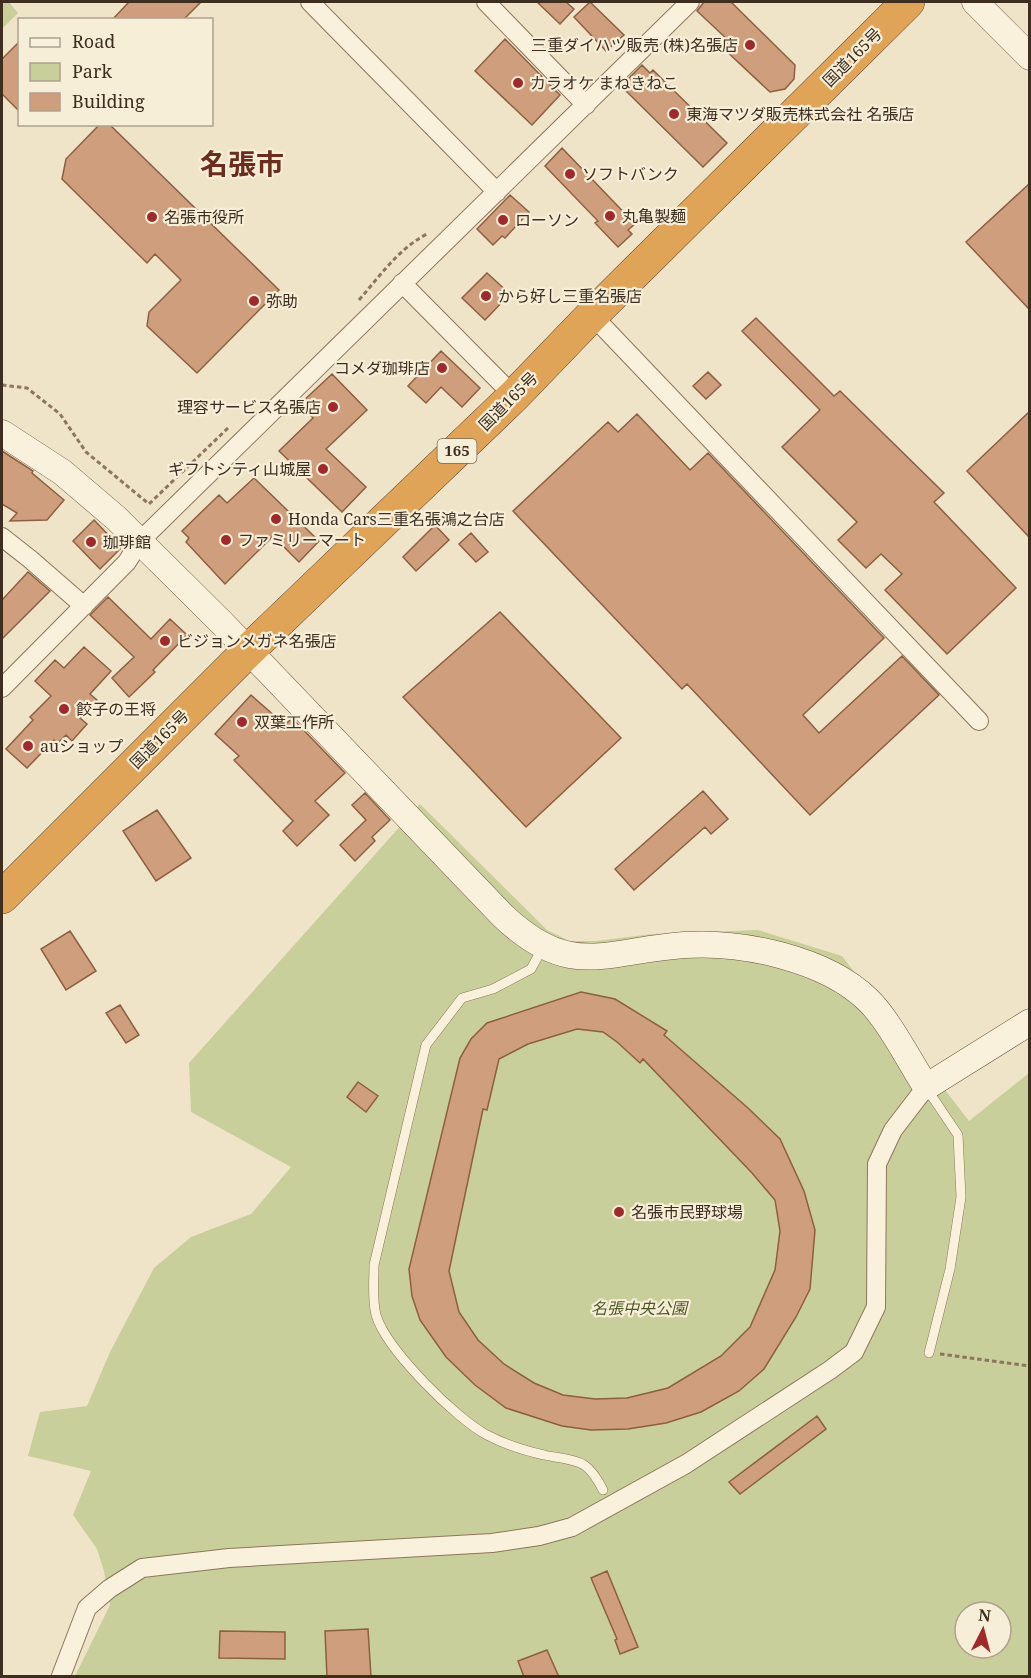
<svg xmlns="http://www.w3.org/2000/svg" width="1031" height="1678" font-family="'Noto Serif','Noto Sans JP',serif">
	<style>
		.green { fill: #c9cf9b; fill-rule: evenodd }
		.building { fill: #cf9f7d; stroke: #8d5f41; stroke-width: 1.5; fill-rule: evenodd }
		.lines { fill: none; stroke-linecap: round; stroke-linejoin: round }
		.lane-casing { stroke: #8d765c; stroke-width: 10 }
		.street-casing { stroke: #8d765c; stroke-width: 20 }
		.secondary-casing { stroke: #6f573f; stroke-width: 27 }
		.highway-casing { stroke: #5b4430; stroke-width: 34 }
		.path { stroke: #8d765c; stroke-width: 3; stroke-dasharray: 4.5 3; stroke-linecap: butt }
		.lane { stroke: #faf1dc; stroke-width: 9 }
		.street { stroke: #faf1dc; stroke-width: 18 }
		.secondary { stroke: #faf1dc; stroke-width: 26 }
		.highway { stroke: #e0a458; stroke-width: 33 }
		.poi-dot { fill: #9e2a2b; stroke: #f7eed8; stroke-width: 2 }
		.labels { text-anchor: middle; stroke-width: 4.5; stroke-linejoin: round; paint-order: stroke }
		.shield { fill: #f7eed8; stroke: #756857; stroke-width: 1.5 }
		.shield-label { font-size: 15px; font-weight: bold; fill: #3d2e20 }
		.poi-label { font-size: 16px; fill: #3d2e20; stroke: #f7eed8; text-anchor: start }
		.street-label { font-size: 16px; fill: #3d2e20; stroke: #f7eed8 }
		.park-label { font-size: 16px; font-style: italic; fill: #4d5a26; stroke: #f7eed8 }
		.town-label { font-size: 28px; font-weight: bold; fill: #6b2e1e; stroke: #f7eed8 }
	</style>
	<rect width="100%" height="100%" fill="#f0e4c8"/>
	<!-- green -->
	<path class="green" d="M2,2H9L18,13L2,29Z
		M420,804L547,930L570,941H596L652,934L758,930L842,956L969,1121L1029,1073V1676H75L110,1605L104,1571L97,1549L73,1515L91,1471L28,1456L40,1412L87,1406L110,1352L154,1268L191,1237L251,1214L291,1167L191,1112L189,1063ZM965,1612H1001V1648H965Z"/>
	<!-- building -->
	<path class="building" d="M129,2H201L183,20H112Z
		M537,2H566L574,9L560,24Z
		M590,2L624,35L606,51L574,17Z
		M704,2H731L795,65L794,79L785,89L770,92L723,48L729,41L697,11Z
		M505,39L560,95L532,125L475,71Z
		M20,41V112L2,94V59Z
		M642,65L650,73L653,70L727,143L703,167L621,86Z
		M100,124H109L279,290L197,373L147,326L149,312L181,280L155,254L147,263L62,179L66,159Z
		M562,148L635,224L628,230L632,234L618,247L595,223L598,221L545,166Z
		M1029,184V309L966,242Z
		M510,195L529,212L505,238L502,236L493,245L477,229Z
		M487,273L510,294L485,320L462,298Z
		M756,318L834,396L840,391L944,493L934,502L1016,588L947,654L885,590L902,574L881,554L866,568L838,540L857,522L782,447L820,410L742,331Z
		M441,351L480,388L462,407L441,387L426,403L408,386Z
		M708,372L721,385L706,399L693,386Z
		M332,374L367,410L326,449L366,487L342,512L279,451L313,418L300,404Z
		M1029,412V537L967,471Z
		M637,414L690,470L708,453L884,638L803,715L819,733L902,656L939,695L810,815L687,684L682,689L513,511L608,422L618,432Z
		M2,451L33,471L32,473L64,500L47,520L10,521L17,513L2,504Z
		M254,478L319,541L299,562L273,536L225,584L186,542L189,538L182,531L219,495L227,503Z
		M94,520L121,548L100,569L73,541Z
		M435,525L449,540L416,571L403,557Z
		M471,533L488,552L476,562L459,544Z
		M28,572L50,591L2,639V600Z
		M108,597L151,639L170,619L187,635L153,670L155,672L129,697L112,678L134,657L90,615Z
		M500,612L621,738L526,827L403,697Z
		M84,647L111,671L90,694L97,700L80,718L87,724L72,741L66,735L58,743L54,740L27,768L6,749L33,720L30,717L51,696L35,681L55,660L64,668Z
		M251,695L285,725L292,718L345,773L315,801L329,815L297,846L283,831L293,821L234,760L239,756L215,734Z
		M703,791L728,819L711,834L705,827L634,890L615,869Z
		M365,793L390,820L372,837L375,841L355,861L340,845L366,820L352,805Z
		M157,810L191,858L156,881L123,831Z
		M70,931L96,971L66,990L41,949Z
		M581,992L615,999L667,1031L664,1035L748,1108L780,1139L804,1191L815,1230L810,1289L796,1317L764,1369L739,1391L701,1412L666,1423L628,1429L591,1430L562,1426L506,1408L475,1385L446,1357L420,1320L412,1296L409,1269L460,1058L471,1039L487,1023ZM577,1029L603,1032L617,1042L640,1063L643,1059L752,1173L775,1200L780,1231L775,1270L750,1327L721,1356L668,1388L627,1398L595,1399L563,1395L534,1383L504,1364L478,1340L459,1312L449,1271L483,1109L487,1110L499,1059L528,1044Z
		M120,1005L139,1035L126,1043L106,1013Z
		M358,1082L378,1096L366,1112L347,1097Z
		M817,1416L826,1429L740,1494L729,1482Z
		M607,1571L638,1647L620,1654L615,1640L617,1639L591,1578Z
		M368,1629L371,1677H327L325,1631Z
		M220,1631L285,1632V1659L219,1658Z
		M547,1650L559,1677H524L518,1661Z"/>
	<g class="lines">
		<defs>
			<path id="lane" d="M543,947L531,969L493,989L462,998L426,1045L374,1265C374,1281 372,1299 376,1315C386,1349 456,1419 487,1435C504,1444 526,1451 544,1455C556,1458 573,1458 584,1465C592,1470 599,1482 603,1490
				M927,1089L958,1135L961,1197L950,1269L929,1353"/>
			<path id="street" d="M310,2L497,192
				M486,2L586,105
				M402,283L514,396
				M592,315L979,721
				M2,537L30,559L84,606
				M2,688L127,562L140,541L690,2
				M61,1676L87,1608L109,1589L142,1568L229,1558L492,1543L539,1536L572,1527L686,1464L830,1370L854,1352L876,1307L877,1164L893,1130L926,1087"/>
			<path id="secondary" d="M975,2L1030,57
				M2,433L62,472L116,518L223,624L502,915C570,980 604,951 684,945C742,941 826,959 868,1000C888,1019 910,1062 926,1087L1030,1022"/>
			<path id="highway" d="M2,897L249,650L514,396L592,315L908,2"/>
		</defs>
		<!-- lane casing -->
		<use href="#lane" class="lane-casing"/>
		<!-- street casing -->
		<use href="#street" class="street-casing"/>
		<!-- secondary casing -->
		<use href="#secondary" class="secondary-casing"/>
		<!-- highway casing -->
		<use href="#highway" class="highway-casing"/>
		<!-- path -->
		<path class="path" d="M359,300C380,276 398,249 427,234
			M2,385L27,388L60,414L86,452L149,504L228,428
			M940,1354L1030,1366"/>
		<!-- lane -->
		<use href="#lane" class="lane"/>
		<!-- street -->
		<use href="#street" class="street"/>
		<!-- secondary -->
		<use href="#secondary" class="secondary"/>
		<!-- highway -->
		<use href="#highway" class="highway"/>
	</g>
	<!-- markers -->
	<g class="poi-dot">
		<circle cx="750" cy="45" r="6"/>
		<circle cx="518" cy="83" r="6"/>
		<circle cx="674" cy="114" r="6"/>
		<circle cx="570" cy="174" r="6"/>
		<circle cx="610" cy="216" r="6"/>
		<circle cx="152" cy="217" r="6"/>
		<circle cx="503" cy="220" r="6"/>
		<circle cx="486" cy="296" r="6"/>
		<circle cx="254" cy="301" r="6"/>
		<circle cx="442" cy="368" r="6"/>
		<circle cx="333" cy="407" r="6"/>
		<circle cx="323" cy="469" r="6"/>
		<circle cx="276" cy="519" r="6"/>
		<circle cx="226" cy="540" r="6"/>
		<circle cx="91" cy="542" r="6"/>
		<circle cx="165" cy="641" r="6"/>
		<circle cx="64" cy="709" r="6"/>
		<circle cx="242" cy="722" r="6"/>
		<circle cx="28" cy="746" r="6"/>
		<circle cx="619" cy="1212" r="6"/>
	</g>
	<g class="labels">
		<!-- shield labels -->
		<rect class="shield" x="437.5" y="439" width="39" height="24" rx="4.5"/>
		<g class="shield-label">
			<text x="457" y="456">165</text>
		</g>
		<!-- poi labels -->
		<g class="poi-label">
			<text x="738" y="51" text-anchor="end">三重ダイハツ販売 (株)名張店</text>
			<text x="530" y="89">カラオケ まねきねこ</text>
			<text x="686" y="120">東海マツダ販売株式会社 名張店</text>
			<text x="582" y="180">ソフトバンク</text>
			<text x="622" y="222">丸亀製麺</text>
			<text x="164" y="223">名張市役所</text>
			<text x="515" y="226">ローソン</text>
			<text x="498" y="302">から好し三重名張店</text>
			<text x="266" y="307">弥助</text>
			<text x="430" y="374" text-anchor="end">コメダ珈琲店</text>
			<text x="321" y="413" text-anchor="end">理容サービス名張店</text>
			<text x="311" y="475" text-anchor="end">ギフトシティ山城屋</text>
			<text x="288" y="525">Honda Cars三重名張鴻之台店</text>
			<text x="238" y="546">ファミリーマート</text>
			<text x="103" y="548">珈琲館</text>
			<text x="177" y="647">ビジョンメガネ名張店</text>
			<text x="76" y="715">餃子の王将</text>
			<text x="254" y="728">双葉工作所</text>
			<text x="40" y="752">auショップ</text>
			<text x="631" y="1218">名張市民野球場</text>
		</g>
		<!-- street labels -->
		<g class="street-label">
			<text transform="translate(852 57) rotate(-45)" y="6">国道165号</text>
			<text transform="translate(508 401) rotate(-45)" y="6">国道165号</text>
			<text transform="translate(159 739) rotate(-45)" y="6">国道165号</text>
		</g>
		<!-- park labels -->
		<g class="park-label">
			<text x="639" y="1314">名張中央公園</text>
		</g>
		<!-- town labels -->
		<g class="town-label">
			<text x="242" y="174">名張市</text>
		</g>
	</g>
	<!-- border -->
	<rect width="1031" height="1678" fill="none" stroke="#3d2e20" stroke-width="6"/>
	<!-- legend -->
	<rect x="18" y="18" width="195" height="108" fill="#f7eed8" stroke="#ada18e" stroke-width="1.5"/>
	<rect x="30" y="38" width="30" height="9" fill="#faf1dc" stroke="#ada18e" stroke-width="1.5"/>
	<text x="72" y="48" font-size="18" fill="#3d2e20">Road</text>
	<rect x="30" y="63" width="30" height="18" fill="#c9cf9b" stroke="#ada18e" stroke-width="1.5"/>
	<text x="72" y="78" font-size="18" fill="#3d2e20">Park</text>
	<rect x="30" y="93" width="30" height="18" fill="#cf9f7d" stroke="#ada18e" stroke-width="1.5"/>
	<text x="72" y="108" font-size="18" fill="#3d2e20">Building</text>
	<!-- north arrow -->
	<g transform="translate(983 1630) rotate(6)"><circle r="28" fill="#f7eed8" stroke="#ada18e" stroke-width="1.5"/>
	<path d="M0-4.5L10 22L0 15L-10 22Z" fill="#9e2a2b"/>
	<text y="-9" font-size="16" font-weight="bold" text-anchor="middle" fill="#3d2e20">N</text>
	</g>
</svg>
